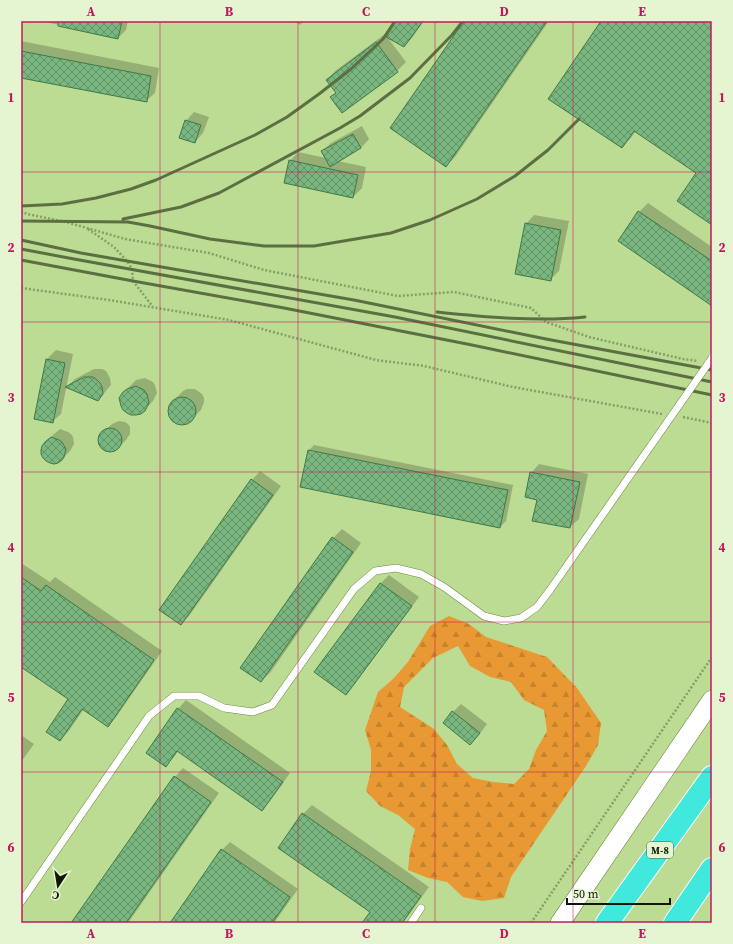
<svg xmlns="http://www.w3.org/2000/svg" width="733" height="944" font-family="'Source Serif 4',serif">
	<style>
		.forest { fill: url(#forest-firs); fill-rule: evenodd }
		.shadow { fill: #0003 }
		.building { fill: url(#building-cross-hatch); stroke: #3e7a47 }
		.lines { fill: none; stroke-linecap: round; stroke-linejoin: round }
		.lane-casing { stroke: #6d8944; stroke-width: 8 }
		.secondary-casing { stroke: #6d8944; stroke-width: 20 }
		.highway-casing { stroke: #fff; stroke-width: 24 }
		.path { stroke: #879f66; stroke-width: 2.5; stroke-dasharray: 2 2; stroke-linecap: butt }
		.lane { stroke: #fff; stroke-width: 7 }
		.secondary { stroke: #fff; stroke-width: 19 }
		.highway { stroke: #41e9dc; stroke-width: 22 }
		.rail { stroke: #5c6f42; stroke-width: 3 }
		.lane-bridge-casing { stroke: #6d8944; stroke-width: 8; stroke-linecap: butt }
		.lane-bridge { stroke: #fff; stroke-width: 7 }
		.grid { fill: none; stroke: #c2185b; stroke-width: 1; stroke-opacity: 0.55 }
		.labels { text-anchor: middle; stroke-width: 3; stroke-linejoin: round; paint-order: stroke }
		.shield { fill: #e5f5d2; stroke: #4e5a3f; stroke-width: 1 }
		.shield-label { font-size: 10px; font-weight: bold; fill: #0e1800 }
		.neatline { fill: none; stroke: #c2185b; stroke-width: 1.5 }
		.grid-label { font-size: 13px; text-anchor: middle; font-weight: bold; fill: #c2185b }
	</style>
	<defs>
		<pattern id="forest-firs" width="22" height="20" patternUnits="userSpaceOnUse"><rect width="22" height="20" fill="#e99934"/><path d="M5 1l3.5 6h-7zM16 11l3.5 6h-7z" fill="#c7832c"/></pattern>
		<pattern id="building-cross-hatch" width="8" height="8" patternUnits="userSpaceOnUse"><rect width="8" height="8" fill="#79b680"/><path d="M0 0l8 8M0 8l8-8" fill="none" stroke="#629366"/></pattern>
	</defs>
	<rect width="100%" height="100%" fill="#bcdb93"/>
	<!-- forest -->
	<path class="forest" d="M449,616L469,624L486,637L547,657L577,688L601,723L598,745L586,766L511,877L504,898L482,901L463,897L447,882L428,878L408,870L410,849L415,829L398,815L380,806L366,791L371,771V750L365,730L378,692L393,679L408,662L430,626ZM458,646L470,666L490,677L511,682L524,700L544,710L547,731L536,750L529,769L514,784L493,782L473,778L457,764L447,745L434,729L400,707L404,687L433,658Z"/>
	<!-- shadow -->
	<path class="shadow" d="M41,21H128L126,30L118,38Z
		M294,21H304L300,25Z
		M398,21H424L412,38L404,46Z
		M465,21H549L455,157L446,166Z
		M602,21H712V223L698,173L636,131L631,138L622,147Z
		M385,34L406,62L397,71L342,112L337,92L327,80L335,71Z
		M21,41L159,68L155,93L146,101L21,77Z
		M194,112L209,117L203,133L195,142L186,121Z
		M362,126L369,139L361,148L338,161L366,167L362,188L353,197L290,161L298,152L326,158L322,151L331,143Z
		M648,203L712,247V299L619,241L639,212Z
		M534,215L569,221L559,271L550,280L526,224Z
		M56,350L73,354L61,414L52,422L35,418L47,359Z
		M94,369H102L106,371L110,378L111,385L106,391L98,400L67,387L75,379Z
		M145,378L153,382L155,385L157,393L153,401L144,410L124,392L136,380Z
		M187,389H195L202,394L204,398V402L201,410L189,422L185,424H180L176,423L172,420L170,416L169,412V407L171,403L183,391Z
		M119,421L125,422L128,424L130,427V434L126,440L117,449L110,451L104,448L101,446L100,439L103,432L112,424Z
		M60,429L68,432L71,434L73,437L74,444L70,451L61,460L45,443L54,434Z
		M314,445L513,485L506,521L500,527L309,450Z
		M539,464L588,474L579,519L570,527L538,499L531,473Z
		M260,471L281,486L189,616L181,624L252,480Z
		M342,529L361,543L270,673L261,681L242,667L333,538Z
		M21,563L50,582L55,577L162,651L116,717L108,725L84,709L68,732L60,740L70,699L21,665Z
		M389,575L419,597L354,685L346,693L316,671L381,583Z
		M186,700L290,773L270,801L262,809L178,751L174,757L166,765L147,752L178,709Z
		M461,704L487,724L479,735L470,744L453,712Z
		M21,735L34,744L21,762Z
		M183,768L219,793L128,923H72L175,777Z
		M312,805L429,887L403,923H363L371,912L303,814Z
		M230,842L298,889L274,923H171L222,850Z"/>
	<!-- building -->
	<path class="building" d="M58,21H122L118,39L58,26Z
		M396,21H423L404,47L386,37Z
		M464,21H547L446,167L390,128Z
		M601,21H712V225L677,201L696,173L634,131L622,148L548,99Z
		M376,42L398,72L342,113L330,97L336,93L326,80Z
		M21,51L151,76L147,102L21,78Z
		M185,120L201,125L195,143L179,138Z
		M353,134L361,148L330,167L321,151Z
		M289,160L358,175L353,198L284,183Z
		M638,211L712,261V306L618,241Z
		M525,223L561,230L551,281L515,274Z
		M46,359L65,363L53,423L34,419Z
		M84,377H93L97,380L100,383L102,387L103,394L98,401L65,387Z
		M136,386L144,390L147,394L149,403L145,411L141,414L136,415H131L127,413L123,410L121,406L119,398L123,392L127,389Z
		M168 411a14 14 0 1 1 28 0a14 14 0 1 1-28 0Z
		M98 440a12 12 0 1 1 24 0a12 12 0 1 1-24 0Z
		M51,437L59,440L62,442L66,449L64,457L62,460L58,463L54,464L50,463L46,461L43,458L41,454V450L42,446L45,442Z
		M308,450L508,490L500,528L300,487Z
		M530,472L580,482L570,528L532,521L537,500L525,497Z
		M251,479L273,495L181,625L159,610Z
		M332,537L353,552L261,682L240,668Z
		M21,577L41,591L46,585L154,660L108,727L82,709L60,741L46,732L68,699L21,667Z
		M380,583L412,606L346,695L314,672Z
		M177,708L283,782L262,811L177,751L166,767L146,753Z
		M452,711L480,733L470,745L443,723Z
		M174,776L211,802L126,923H71Z
		M302,813L421,896L402,923H362L370,912L278,848Z
		M221,849L290,897L272,923H170Z"/>
	<g class="lines">
		<defs>
			<path id="lane" d="M21,902L149,716L174,696H199L224,708L253,712L272,705L354,589L375,571L396,568L421,574L444,587L484,616L504,621L521,618L537,607L550,590
				M411,923L421,908"/>
			<path id="secondary" d="M560,923L712,700"/>
			<path id="highway" d="M607,923L712,777
				M675,923L712,869"/>
		</defs>
		<!-- lane casing -->
		<use href="#lane" class="lane-casing"/>
		<!-- secondary casing -->
		<use href="#secondary" class="secondary-casing"/>
		<!-- highway casing -->
		<use href="#highway" class="highway-casing"/>
		<!-- path -->
		<path class="path" d="M21,211L27,214L66,222L125,239L209,253L264,270L398,296L454,292L531,308L546,322L589,337L683,359L698,361
			M88,229L114,247L127,261L132,269L133,281L153,307
			M21,288L109,300L229,320L376,360L424,366L513,387L662,414
			M683,417L712,423
			M531,923L712,657"/>
		<!-- lane -->
		<use href="#lane" class="lane"/>
		<!-- secondary -->
		<use href="#secondary" class="secondary"/>
		<!-- highway -->
		<use href="#highway" class="highway"/>
		<!-- rail -->
		<path class="rail" d="M21,206L62,204L96,198L131,189L156,180L255,135L287,117L319,94L351,69L383,39L395,21
			M123,219L181,207L219,193L340,128L360,116L410,78L452,35L463,21
			M21,221L128,222L150,226L210,239L264,246H314L391,233L430,220L477,199L515,176L548,150L579,119
			M21,240L81,253L127,261L354,300L546,339L712,370
			M21,249L74,259L395,317L712,382
			M21,260L133,281L284,308L472,345L712,395
			M437,312C484,317 538,322 585,317"/>
		<defs>
			<path id="lane-bridge" d="M550,590L712,358"/>
		</defs>
		<!-- lane-bridge casing -->
		<use href="#lane-bridge" class="lane-bridge-casing"/>
		<!-- lane-bridge -->
		<use href="#lane-bridge" class="lane-bridge"/>
	</g>
	<!-- grid -->
	<path class="grid" d="M160,21V923M298,21V923M435,21V923M573,21V923M21,172H712M21,322H712M21,472H712M21,622H712M21,772H712"/>
	<g class="labels">
		<!-- shield labels -->
		<rect class="shield" x="647" y="842" width="26" height="16" rx="3"/>
		<g class="shield-label">
			<text x="660" y="854">М-8</text>
		</g>
	</g>
	<!-- border -->
	<rect width="733" height="944" fill="none" stroke="#e5f5d2" stroke-width="44"/>
	<!-- north arrow -->
	<g transform="translate(58 886) rotate(192)" stroke="#e5f5d2" stroke-width="3" paint-order="stroke">
	<path d="M0-3L7 15L0 10L-7 15Z" fill="#0e1800"/>
	<text y="-6" font-size="11" font-weight="bold" text-anchor="middle" fill="#0e1800">С</text>
	</g>
	<!-- scale -->
	<path d="M567 898v6h103v-6" fill="none" stroke="#0e1800" stroke-width="2"/>
	<text x="573" y="898" font-size="12" fill="#0e1800" stroke="#e5f5d2" stroke-width="3" paint-order="stroke">50 m</text>
	<rect x="22" y="22" width="689" height="900" class="neatline"/>
	<g class="grid-label">
		<text x="91" y="16">A</text>
		<text x="229" y="16">B</text>
		<text x="366" y="16">C</text>
		<text x="504" y="16">D</text>
		<text x="642" y="16">E</text>
		<text x="11" y="102">1</text>
		<text x="722" y="102">1</text>
		<text x="11" y="252">2</text>
		<text x="722" y="252">2</text>
		<text x="11" y="402">3</text>
		<text x="722" y="402">3</text>
		<text x="11" y="552">4</text>
		<text x="722" y="552">4</text>
		<text x="11" y="702">5</text>
		<text x="722" y="702">5</text>
		<text x="11" y="852">6</text>
		<text x="722" y="852">6</text>
		<text x="91" y="938">A</text>
		<text x="229" y="938">B</text>
		<text x="366" y="938">C</text>
		<text x="504" y="938">D</text>
		<text x="642" y="938">E</text>
	</g>
</svg>
